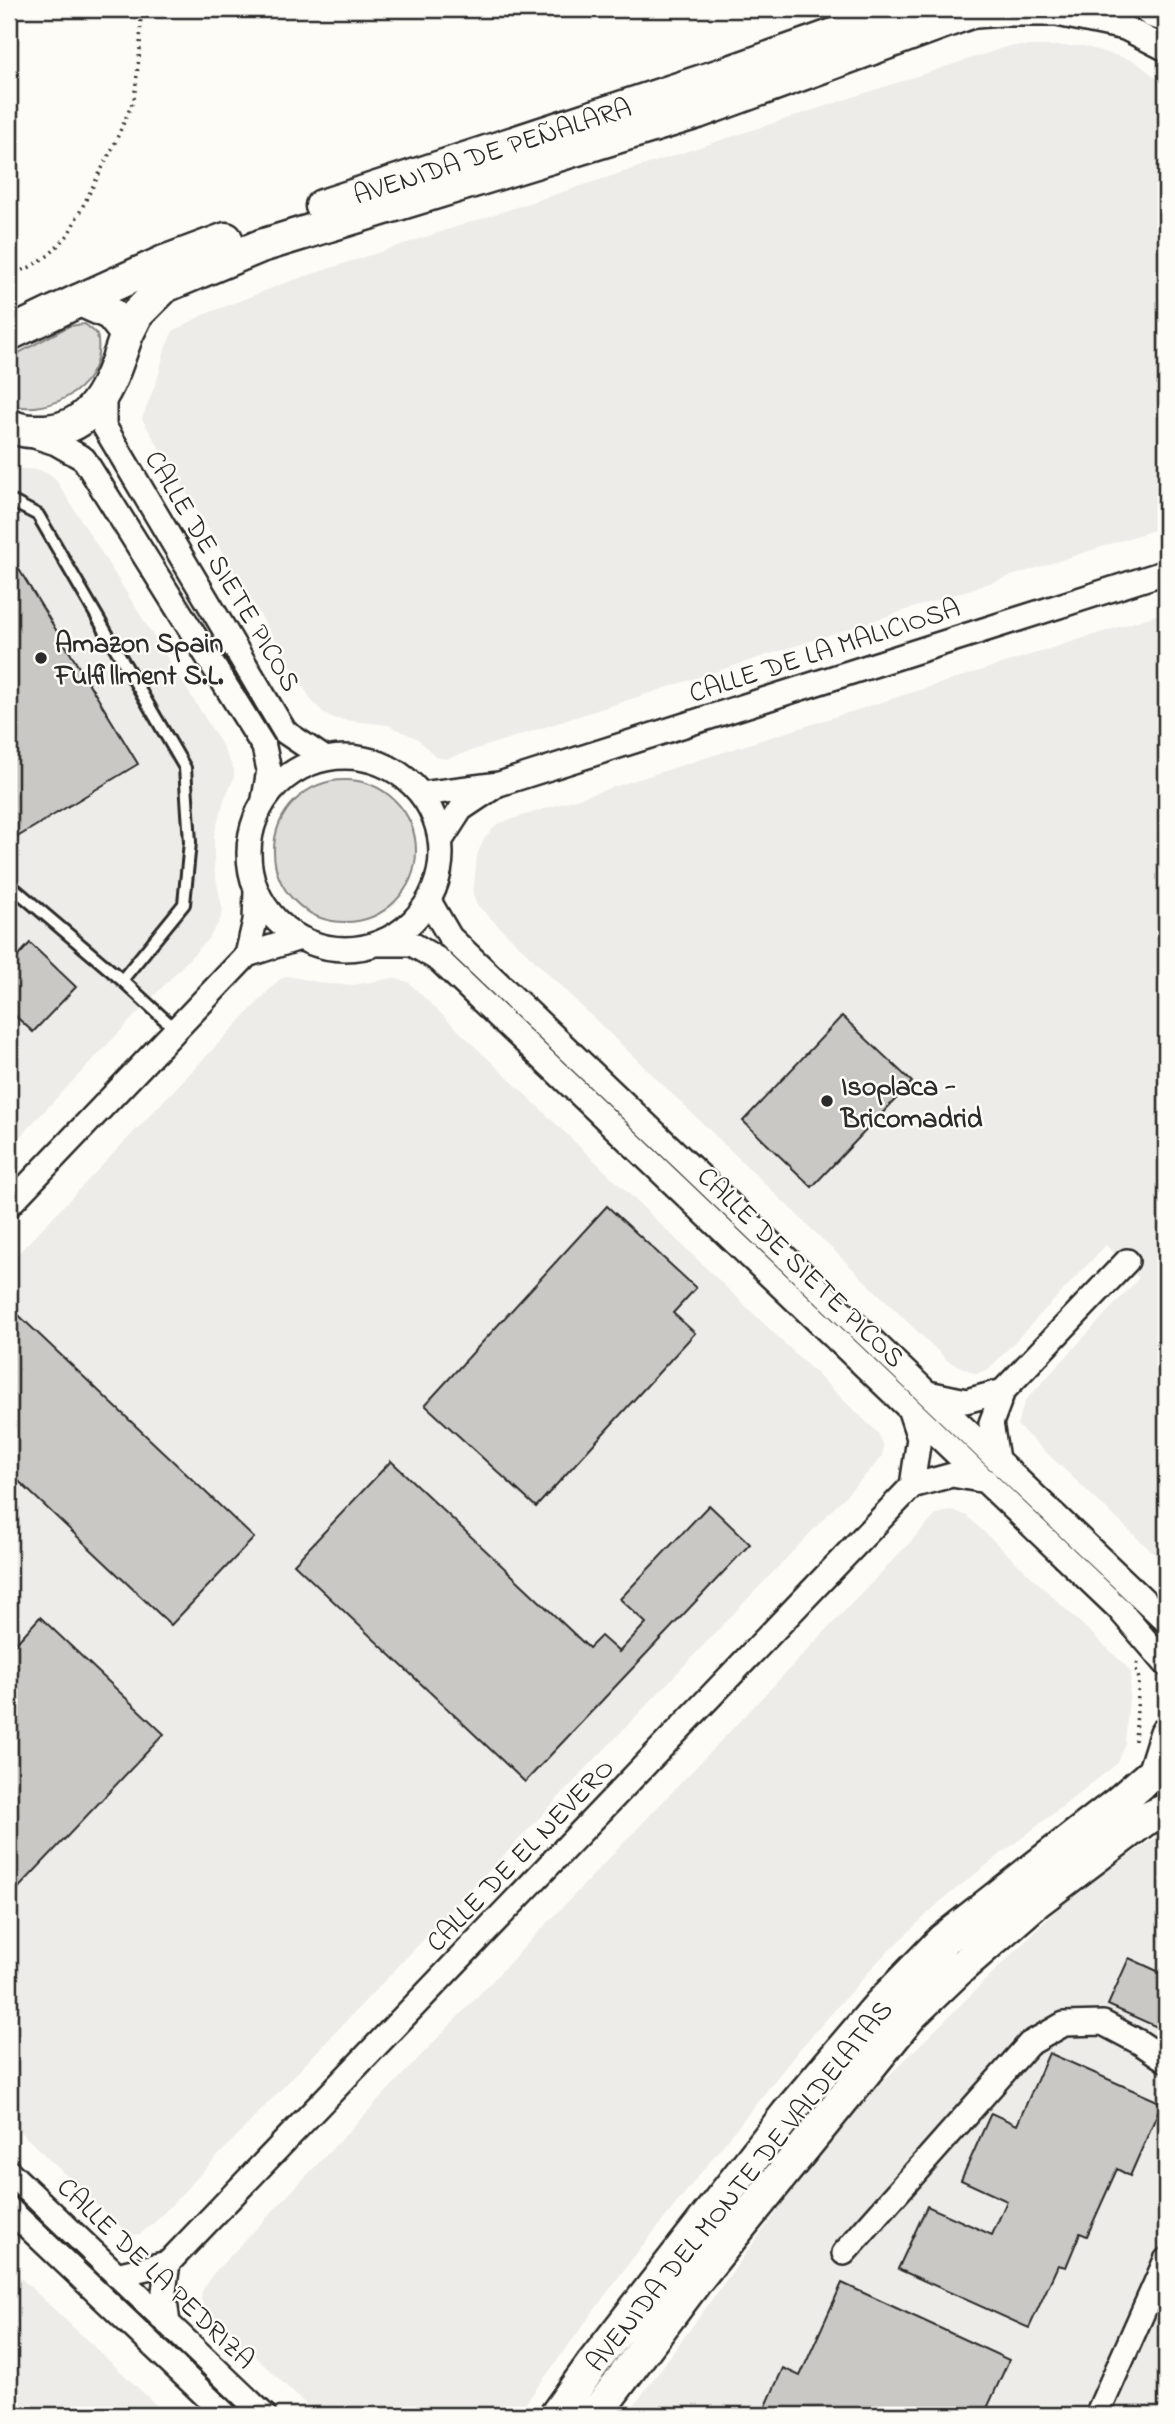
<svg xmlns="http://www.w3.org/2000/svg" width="1175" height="2424" font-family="'Indie Flower',sans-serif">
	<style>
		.built { fill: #edece8 }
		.green { fill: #dfdeda; stroke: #858482; stroke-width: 2 }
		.building { fill: #c9c8c4; stroke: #2b2b2b; stroke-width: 2 }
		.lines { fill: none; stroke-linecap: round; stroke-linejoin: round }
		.lane-casing { stroke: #2b2b2b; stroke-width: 16 }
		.street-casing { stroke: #2b2b2b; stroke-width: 28 }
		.secondary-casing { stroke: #2b2b2b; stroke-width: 37 }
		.highway-casing { stroke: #2b2b2b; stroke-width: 44 }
		.path { stroke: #2b2b2b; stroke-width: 3.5; stroke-dasharray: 2 5; stroke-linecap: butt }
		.lane { stroke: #fdfcf7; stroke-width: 10 }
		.street { stroke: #fdfcf7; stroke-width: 23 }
		.secondary { stroke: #fdfcf7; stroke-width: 32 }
		.highway { stroke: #fdfcf7; stroke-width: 38 }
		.poi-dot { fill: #2b2b2b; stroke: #fdfcf7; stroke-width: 2.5 }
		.labels { text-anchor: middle; stroke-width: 5; stroke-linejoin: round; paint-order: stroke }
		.street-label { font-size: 28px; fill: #2b2b2b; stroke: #fdfcf7 }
		.poi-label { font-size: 28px; font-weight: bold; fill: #2b2b2b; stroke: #fdfcf7; text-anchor: start }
	</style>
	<rect width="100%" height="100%" fill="#fdfcf7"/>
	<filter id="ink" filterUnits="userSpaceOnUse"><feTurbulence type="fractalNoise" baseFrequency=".0143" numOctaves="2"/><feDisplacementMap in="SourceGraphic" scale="14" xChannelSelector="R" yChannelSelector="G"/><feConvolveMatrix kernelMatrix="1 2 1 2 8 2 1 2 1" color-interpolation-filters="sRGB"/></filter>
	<g filter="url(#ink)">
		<!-- built -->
		<path class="built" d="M1009,46H1083L1135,61L1166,86V526L446,759L436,757L418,739L388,725L336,719L324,713L312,701L142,419L158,377L165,349L173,331L203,315L285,283Z
			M9,468L40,470L54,477L220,742L234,770V778L224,800L214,835V869L223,911L219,922L209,938L9,1148Z
			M1166,612V1565L1017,1425L1025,1401L1139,1278L1106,1245L989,1369L976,1374L948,1361L477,905L473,895L477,855L484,839L497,824Z
			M287,976L328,984L353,985L393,978L408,982L878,1433L883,1444V1450L882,1456L873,1467L155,2222L140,2234L135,2235L117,2224L9,2121V1263L279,980Z
			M953,1510L967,1516L1124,1664L1131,1673L1125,1744L1118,1763L942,1900L880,1959L799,2050L629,2263L517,2415H317L205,2309L201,2299L202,2291L212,2275L937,1514Z
			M1166,1831V2415H627L844,2120L1078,1889Z
			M9,2267L152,2401L166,2415H9Z"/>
		<!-- green -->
		<path class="green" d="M85,324L97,334C108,385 53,416 9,405V358L69,326Z
			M274 851a71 71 0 1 1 142 0a71 71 0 1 1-142 0Z"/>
		<!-- building -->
		<path class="building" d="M9,553L138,764L9,842Z
			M30,943L76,987L33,1032L9,1010V966Z
			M842,1016L912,1082L812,1187L743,1121Z
			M607,1206L696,1288L673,1313L695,1333L536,1507L425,1405Z
			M9,1306L254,1538L171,1625L9,1472Z
			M391,1461L589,1648L601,1636L619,1652L646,1623L620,1599L709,1505L750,1544L525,1782L294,1564Z
			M40,1617L164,1734L9,1898V1651Z
			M1129,1958L1166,1975V2031L1108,2005Z
			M1049,2053L1162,2103L1130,2176L1117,2169L1087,2236L1080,2233L1066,2267L1058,2265L1029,2328L898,2269L927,2206L992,2235L1007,2201L961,2180L991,2113L1017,2125Z
			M842,2283L1009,2360L984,2415H762L783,2368L800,2376Z"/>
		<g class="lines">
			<defs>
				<path id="lane" d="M9,500L38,515L185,768L190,842L184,904L122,980
					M9,884L122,980L176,1030"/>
				<path id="street" d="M964,17L1001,14H1057L1125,28L1166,49
					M104,395V426L285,732L324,758
					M31,435L56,443L84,459L264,747L269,770L264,799
					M249 853a96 96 0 1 1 192 0a96 96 0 1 1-192 0Z
					M422,794L499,784L1166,572
					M441,840L461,809L494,787
					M429,901L450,937L1166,1621
					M379,944H412L439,960L1118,1608L1166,1664
					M247,955L255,921L256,890
					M9,1205L247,955L300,938
					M928,1393L966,1401L1003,1391
					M910,1411L919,1438L912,1486
					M997,1459L991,1423L1003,1391L1127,1261
					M9,2172L264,2415
					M9,2209L226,2415
					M844,2253L1029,2044L1064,2024L1103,2023L1139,2042L1166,2060
					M116,2275L168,2263L912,1486L952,1475L986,1481
					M168,2324L164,2291L168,2263
					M1097,2415L1166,2260"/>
				<path id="secondary" d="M322,206L730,72L907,9
					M80,300L164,262L226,239
					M9,334L80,300L111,314L127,334C112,376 99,429 45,431C31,431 22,432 9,425
					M127,334L137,314L165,286L261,246L698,112L979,9
					M556,2415L594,2362L788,2113L879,2006L944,1939L1118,1803L1154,1772L1166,1734
					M595,2415L698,2278L911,2015L961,1967L1037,1901L1144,1820L1166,1810"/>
				<path id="highway" d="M1155,9L1166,12"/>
			</defs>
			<!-- lane casing -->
			<use href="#lane" class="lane-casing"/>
			<!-- street casing -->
			<use href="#street" class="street-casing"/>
			<!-- secondary casing -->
			<use href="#secondary" class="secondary-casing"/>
			<!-- highway casing -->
			<use href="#highway" class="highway-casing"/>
			<!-- path -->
			<path class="path" d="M9,275L30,267L49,255L68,235L114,145L134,99L140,50L141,9
				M1135,1741L1139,1679L1136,1669L1137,1662"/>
			<!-- lane -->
			<use href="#lane" class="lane"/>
			<!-- street -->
			<use href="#street" class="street"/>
			<!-- secondary -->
			<use href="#secondary" class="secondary"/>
			<!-- highway -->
			<use href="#highway" class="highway"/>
		</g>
	</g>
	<!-- markers -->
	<g class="poi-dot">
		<circle cx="41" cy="658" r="7"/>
		<circle cx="827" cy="1101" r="7"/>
	</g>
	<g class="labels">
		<!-- street labels -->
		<g class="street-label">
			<text transform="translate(492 150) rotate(-18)" y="10">AVENIDA DE PEÑALARA</text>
			<text transform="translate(224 570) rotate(59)" y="10">CALLE DE SIETE PICOS</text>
			<text transform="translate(824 649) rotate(-18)" y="10">CALLE DE LA MALICIOSA</text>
			<text transform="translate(802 1266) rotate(44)" y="10">CALLE DE SIETE PICOS</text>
			<text transform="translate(519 1854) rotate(-46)" y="10">CALLE DE EL NEVERO</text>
			<text transform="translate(738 2185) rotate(-51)" y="10">AVENIDA DEL MONTE DE VALDELATAS</text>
			<text transform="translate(157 2272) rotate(44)" y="10">CALLE DE LA PEDRIZA</text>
		</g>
		<!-- poi labels -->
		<g class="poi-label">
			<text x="55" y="652">Amazon Spain<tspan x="55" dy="32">Fulfillment S.L.</tspan></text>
			<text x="841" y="1095">Isoplaca -<tspan x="841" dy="32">Bricomadrid</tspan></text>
		</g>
	</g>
	<!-- margin -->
	<rect width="1175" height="2424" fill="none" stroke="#fdfcf7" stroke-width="35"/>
	<rect x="18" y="18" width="1140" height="2389" fill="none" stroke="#2b2b2b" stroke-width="2.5" filter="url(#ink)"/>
</svg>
